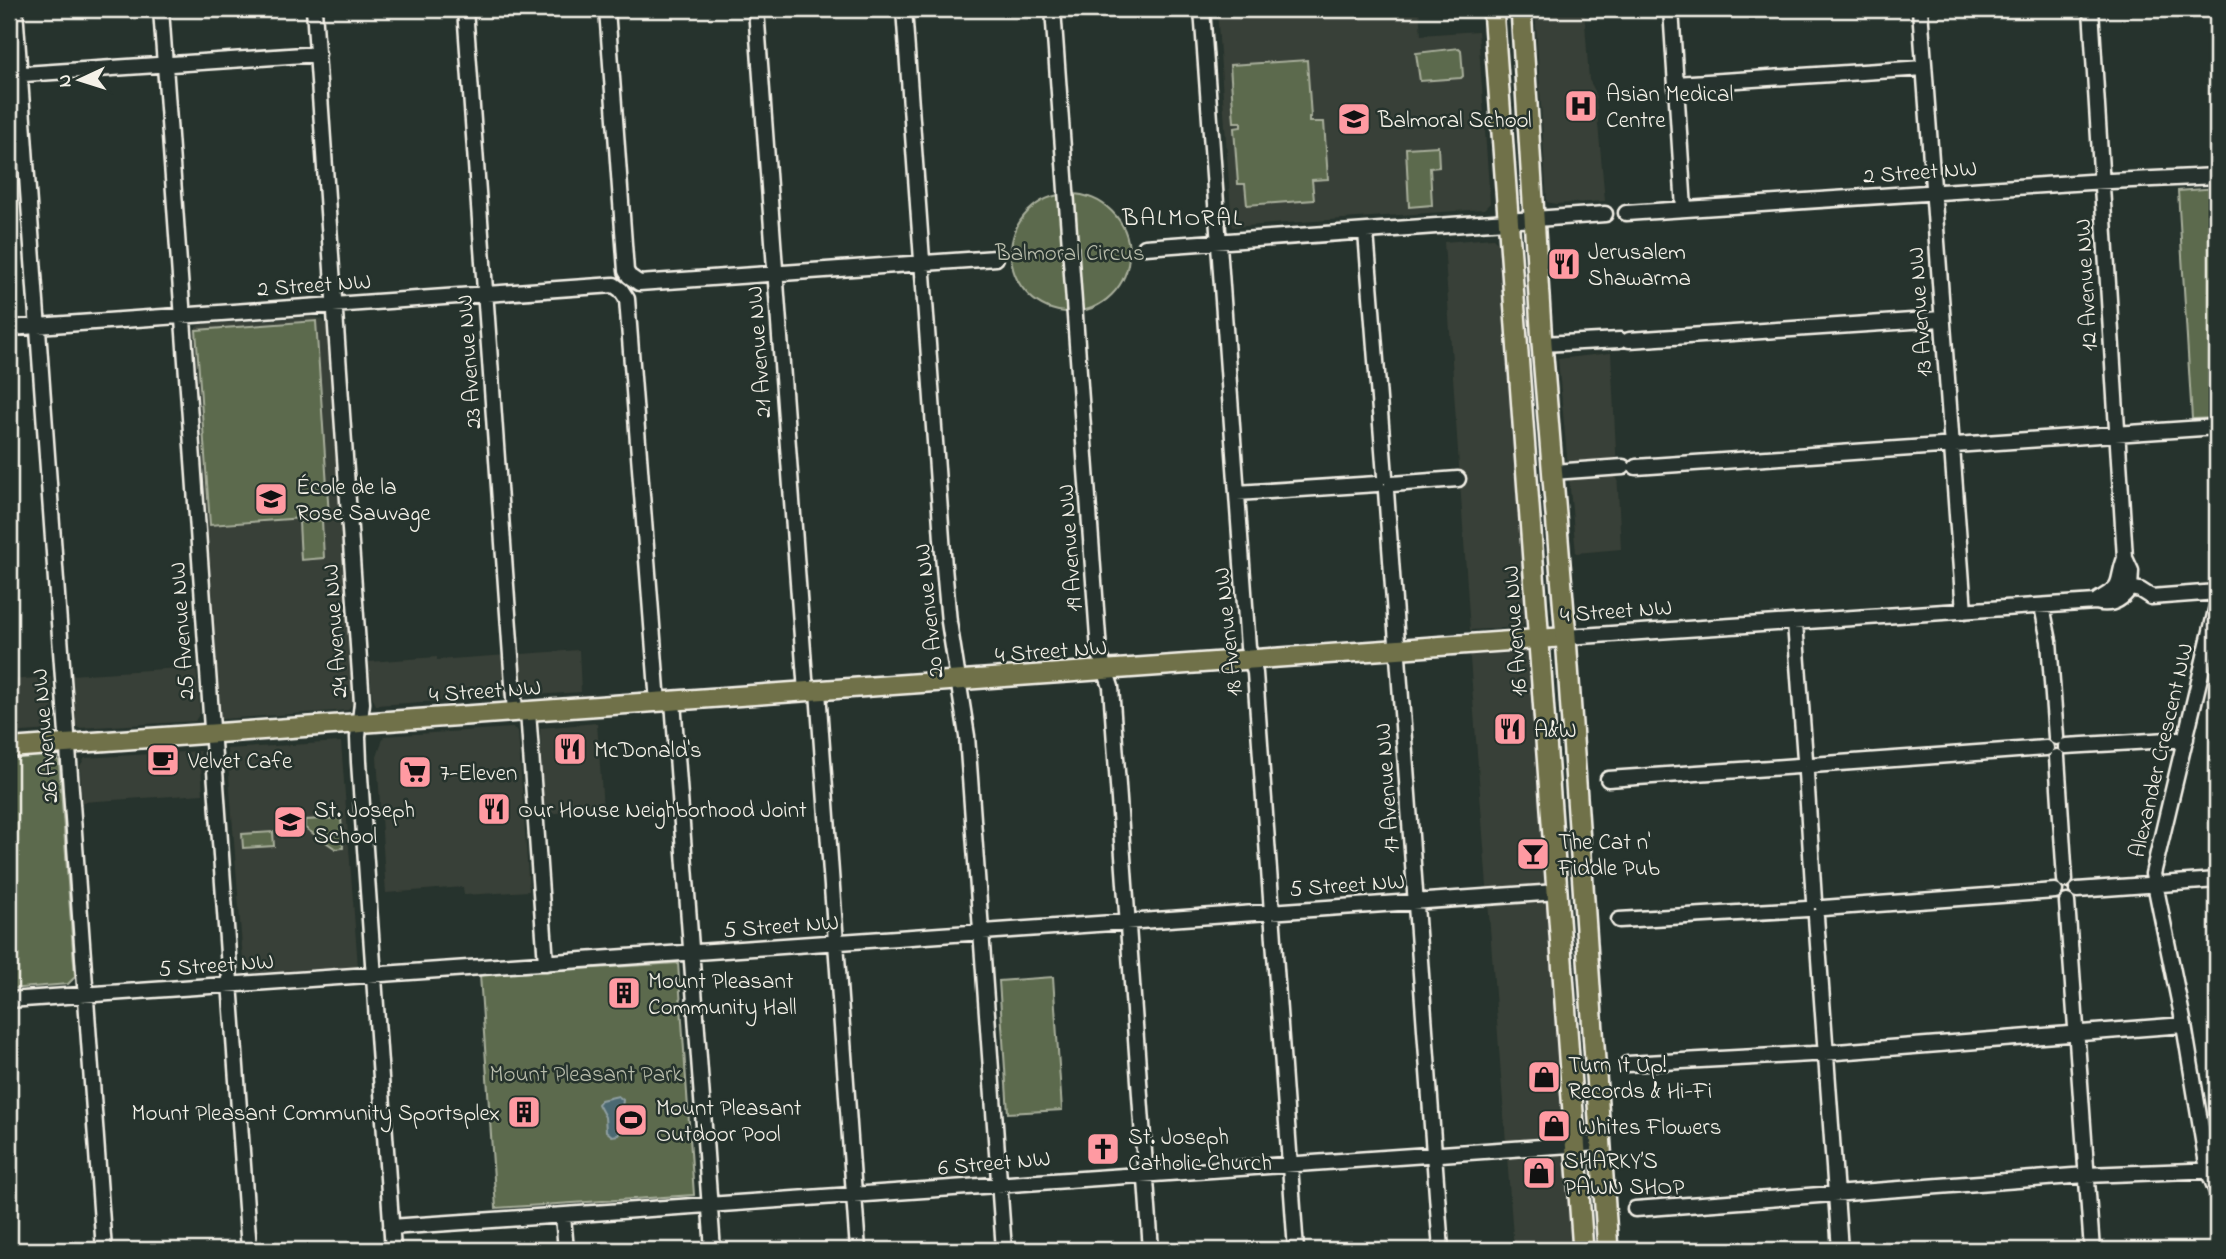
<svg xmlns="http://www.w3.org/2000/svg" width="2226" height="1259" font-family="'Indie Flower',sans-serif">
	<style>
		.built { fill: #394037 }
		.green { fill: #5c6b4e; stroke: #a8ae9b; stroke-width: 2 }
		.water { fill: #4c6972; stroke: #8f9fa1; stroke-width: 2 }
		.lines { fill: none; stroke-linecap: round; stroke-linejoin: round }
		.minor-casing { stroke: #f4f1e8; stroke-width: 19 }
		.major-casing { stroke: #f4f1e8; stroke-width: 23 }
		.highway-casing { stroke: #f4f1e8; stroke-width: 24 }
		.minor { stroke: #26332d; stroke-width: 14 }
		.major { stroke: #6f714a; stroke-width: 18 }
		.highway { stroke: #6f714a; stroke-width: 19 }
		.labels { text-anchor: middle; stroke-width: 5; stroke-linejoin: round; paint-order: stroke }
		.poi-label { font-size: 23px; fill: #f4f1e8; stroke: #26332d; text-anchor: start }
		.street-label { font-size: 23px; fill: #f4f1e8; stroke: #26332d }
		.park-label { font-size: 23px; fill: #b7bbaa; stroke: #26332d }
		.neighbourhood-label { font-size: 24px; letter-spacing: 2px; fill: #f4f1e8; stroke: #26332d }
	</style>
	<rect width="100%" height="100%" fill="#26332d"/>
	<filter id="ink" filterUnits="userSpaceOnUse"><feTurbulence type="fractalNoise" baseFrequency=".0143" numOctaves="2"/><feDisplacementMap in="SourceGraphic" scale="14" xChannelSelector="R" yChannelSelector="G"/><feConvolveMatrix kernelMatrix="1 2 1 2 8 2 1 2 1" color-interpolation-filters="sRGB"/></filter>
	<g filter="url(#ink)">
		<!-- built -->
		<path class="built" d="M1217,9H1419L1421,35L1478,31L1490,203L1484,209L1232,227Z
			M1535,9H1584L1589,80L1595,91L1605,201L1556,204L1547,202Z
			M1493,238L1501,246L1528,615L1525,622L1520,627L1470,630L1444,242Z
			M315,317L324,320L327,328L353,703L348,710L221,719L194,330L199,325Z
			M1611,353L1621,549L1576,553L1558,359Z
			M1539,640L1583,1250H1514L1469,645Z
			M579,650L581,692L376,705L372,696L369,662L437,657V660Z
			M196,667L200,713L195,721L78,728L74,722L71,675Z
			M51,677L54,726L51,730L9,733V680Z
			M597,723L603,809L544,814L540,728Z
			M513,728L518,731L529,891L464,895L463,887L386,893L377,757L384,736Z
			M341,742L358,967L244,973L227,749Z
			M200,751L203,794L82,802L80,766L85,758Z"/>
		<!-- green -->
		<path class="green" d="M1459,48L1461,50L1463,76L1461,78L1420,81L1416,53Z
			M1307,60L1311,117H1309V122H1324L1328,179L1312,180L1314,200L1247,205L1245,184H1238L1234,128L1241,127V122H1234L1230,65Z
			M1438,146L1439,167L1430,168L1432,205L1409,207L1406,148Z
			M2217,188V418L2192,419L2178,191Z
			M1011 253a59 59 0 1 1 118 0a59 59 0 1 1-118 0Z
			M316,321L329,516L210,525L196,330Z
			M322,520L324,558L301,560L299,522Z
			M51,755L59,761L75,977L68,984L9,989V758Z
			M341,818L343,848L336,849L305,828V820Z
			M273,832L274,846L243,848L242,834Z
			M678,963L694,1195L496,1208L480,975Z
			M1053,977L1062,1110L1008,1113L999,981Z"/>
		<!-- water -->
		<path class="water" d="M618,1096L623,1100L621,1115L634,1112L640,1117V1124L632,1130L623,1128L618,1135L612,1136L606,1131L605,1117L598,1104L601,1100Z"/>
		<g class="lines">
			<defs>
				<path id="minor" d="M15,9L104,1250
					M161,9L249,1250
					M314,9L362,703L358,737L359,762L393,1250
					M465,9L515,712
					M607,9L626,271L629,276L639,283L996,258
					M756,9L806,692
					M904,9L944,567L949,622L967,736L1004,1250
					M1053,9L1099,651L1111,687L1151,1250
					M1202,9L1248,647L1255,673L1296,1250
					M1671,9L1684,209
					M1920,9L1964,611
					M2091,9L2125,558L2131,571L2130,588
					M9,75L318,54
					M1676,84L1924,68
					M1626,213L2089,182L2217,176
					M1366,232L1385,476
					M1145,247L1605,214
					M9,328L614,285L621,290L627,299L658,703
					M1629,340L1942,319
					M1542,344L1620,340
					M1636,467L2217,427
					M1553,472L1623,467
					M1392,484L1458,479
					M1386,491L1441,1250
					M1237,493L1377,484
					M2130,588L2140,590L2151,597L2217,592
					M2098,600C2126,584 2115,585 2125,558
					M2042,606L2049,641L2056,737
					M2217,606L2153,874L2184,1025L2208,1170L2217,1192
					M1795,623L1805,759
					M1566,637L2096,602C2111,606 2121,601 2130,588
					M818,691L858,1250
					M673,701L713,1250
					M528,711L546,963
					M2066,746L2186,739
					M2057,757L2065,880
					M1812,765L2046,748
					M1806,773L1814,901
					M1608,779L1798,766
					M2077,890L2217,880
					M2067,902L2092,1250
					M1823,908L2055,891
					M1816,917L1840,1250
					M1619,920L1807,909
					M9,1000L1557,892
					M1627,1064L1811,1054L2184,1025
					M1635,1209L2086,1175L2217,1170
					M563,1216L566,1250
					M391,1227L1600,1143"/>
				<path id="major" d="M9,748L1566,637"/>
				<path id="highway" d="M1493,9L1583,1250
					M1521,9L1542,344L1566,637L1608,1250"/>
			</defs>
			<!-- minor casing -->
			<use href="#minor" class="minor-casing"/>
			<!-- major casing -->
			<use href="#major" class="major-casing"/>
			<!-- highway casing -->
			<use href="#highway" class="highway-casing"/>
			<!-- minor -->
			<use href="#minor" class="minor"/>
			<!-- major -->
			<use href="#major" class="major"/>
			<!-- highway -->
			<use href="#highway" class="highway"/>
		</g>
	</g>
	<!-- icons -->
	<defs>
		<symbol id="hospital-square" viewBox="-11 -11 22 22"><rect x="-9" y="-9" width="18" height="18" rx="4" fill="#ff9aa2" stroke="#26332d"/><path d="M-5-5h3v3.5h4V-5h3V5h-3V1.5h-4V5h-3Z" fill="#111"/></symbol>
		<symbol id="school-square" viewBox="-11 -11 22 22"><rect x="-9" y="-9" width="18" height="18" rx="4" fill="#ff9aa2" stroke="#26332d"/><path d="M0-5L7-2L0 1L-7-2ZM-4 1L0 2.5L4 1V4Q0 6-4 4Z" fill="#111"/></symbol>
		<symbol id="restaurant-square" viewBox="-11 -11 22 22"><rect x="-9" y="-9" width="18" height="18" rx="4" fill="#ff9aa2" stroke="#26332d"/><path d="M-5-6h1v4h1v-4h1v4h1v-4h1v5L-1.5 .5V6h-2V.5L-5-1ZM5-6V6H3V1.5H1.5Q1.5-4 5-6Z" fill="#111"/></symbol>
		<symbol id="cafe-square" viewBox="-11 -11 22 22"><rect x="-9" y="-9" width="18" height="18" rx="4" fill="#ff9aa2" stroke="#26332d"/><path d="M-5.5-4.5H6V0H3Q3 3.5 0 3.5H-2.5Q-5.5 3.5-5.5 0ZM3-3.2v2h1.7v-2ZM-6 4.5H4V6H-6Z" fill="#111"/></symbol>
		<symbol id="supermarket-square" viewBox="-11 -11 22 22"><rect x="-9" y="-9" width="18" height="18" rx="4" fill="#ff9aa2" stroke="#26332d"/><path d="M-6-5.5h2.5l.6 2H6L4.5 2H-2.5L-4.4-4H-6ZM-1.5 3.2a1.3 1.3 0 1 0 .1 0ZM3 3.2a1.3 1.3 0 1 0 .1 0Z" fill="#111"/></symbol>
		<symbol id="bar-square" viewBox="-11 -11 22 22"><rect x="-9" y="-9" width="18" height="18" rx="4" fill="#ff9aa2" stroke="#26332d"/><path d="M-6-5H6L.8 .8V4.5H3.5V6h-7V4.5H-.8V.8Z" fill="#111"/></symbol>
		<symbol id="building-square" viewBox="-11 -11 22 22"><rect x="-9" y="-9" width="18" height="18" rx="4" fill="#ff9aa2" stroke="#26332d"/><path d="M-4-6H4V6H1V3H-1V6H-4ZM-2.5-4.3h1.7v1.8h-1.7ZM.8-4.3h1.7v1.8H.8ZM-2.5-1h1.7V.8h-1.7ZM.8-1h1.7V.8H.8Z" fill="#111"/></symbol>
		<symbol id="shop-square" viewBox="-11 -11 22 22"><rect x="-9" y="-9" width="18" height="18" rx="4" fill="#ff9aa2" stroke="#26332d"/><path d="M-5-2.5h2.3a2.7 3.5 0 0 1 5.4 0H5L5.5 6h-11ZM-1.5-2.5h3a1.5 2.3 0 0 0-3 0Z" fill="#111"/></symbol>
		<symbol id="stadium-square" viewBox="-11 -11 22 22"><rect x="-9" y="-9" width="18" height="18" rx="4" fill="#ff9aa2" stroke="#26332d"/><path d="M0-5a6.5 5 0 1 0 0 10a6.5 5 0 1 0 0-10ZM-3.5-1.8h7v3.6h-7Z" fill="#111"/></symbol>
		<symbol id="church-square" viewBox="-11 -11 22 22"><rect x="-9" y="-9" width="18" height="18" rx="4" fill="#ff9aa2" stroke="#26332d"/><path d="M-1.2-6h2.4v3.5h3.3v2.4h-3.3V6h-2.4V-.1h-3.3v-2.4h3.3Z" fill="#111"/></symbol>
	</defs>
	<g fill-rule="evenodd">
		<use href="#hospital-square" x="1562" y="87" width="38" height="38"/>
		<use href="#school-square" x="1335" y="100" width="38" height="38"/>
		<use href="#restaurant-square" x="1545" y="245" width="38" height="38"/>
		<use href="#school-square" x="252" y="480" width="38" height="38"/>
		<use href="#restaurant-square" x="1491" y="710" width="38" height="38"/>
		<use href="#restaurant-square" x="551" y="730" width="38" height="38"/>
		<use href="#cafe-square" x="144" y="741" width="38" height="38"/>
		<use href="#supermarket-square" x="396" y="753" width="38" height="38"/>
		<use href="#restaurant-square" x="475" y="790" width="38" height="38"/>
		<use href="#school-square" x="271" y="803" width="38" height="38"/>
		<use href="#bar-square" x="1514" y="835" width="38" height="38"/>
		<use href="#building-square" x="605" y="974" width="38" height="38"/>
		<use href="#shop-square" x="1525" y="1058" width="38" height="38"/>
		<use href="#building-square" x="505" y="1093" width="38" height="38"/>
		<use href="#stadium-square" x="612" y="1101" width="38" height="38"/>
		<use href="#shop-square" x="1535" y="1107" width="38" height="38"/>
		<use href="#church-square" x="1084" y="1130" width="38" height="38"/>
		<use href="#shop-square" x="1520" y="1154" width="38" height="38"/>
	</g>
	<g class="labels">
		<!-- poi labels -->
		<g class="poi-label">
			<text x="1606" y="101">Asian Medical<tspan x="1606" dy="26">Centre</tspan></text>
			<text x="1378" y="127">Balmoral School</text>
			<text x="1588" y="259">Jerusalem<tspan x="1588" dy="26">Shawarma</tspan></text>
			<text x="296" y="494">École de la<tspan x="296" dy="26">Rose Sauvage</tspan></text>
			<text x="1534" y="737">A&amp;W</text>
			<text x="594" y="757">McDonald's</text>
			<text x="188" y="768">Velvet Cafe</text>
			<text x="440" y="780">7-Eleven</text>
			<text x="314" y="817">St. Joseph<tspan x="314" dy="26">School</tspan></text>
			<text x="518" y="817">Our House Neighborhood Joint</text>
			<text x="1558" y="849">The Cat n'<tspan x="1558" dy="26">Fiddle Pub</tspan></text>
			<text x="648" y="988">Mount Pleasant<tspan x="648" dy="26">Community Hall</tspan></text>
			<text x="1568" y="1072">Turn It Up!<tspan x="1568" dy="26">Records &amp; Hi-Fi</tspan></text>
			<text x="656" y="1115">Mount Pleasant<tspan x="656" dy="26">Outdoor Pool</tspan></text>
			<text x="500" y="1120" text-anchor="end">Mount Pleasant Community Sportsplex</text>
			<text x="1578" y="1134">Whites Flowers</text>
			<text x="1128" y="1144">St. Joseph<tspan x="1128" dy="26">Catholic Church</tspan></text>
			<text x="1564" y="1168">SHARKY’S<tspan x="1564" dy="26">PAWN SHOP</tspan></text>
		</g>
		<!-- street labels -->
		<g class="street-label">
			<text transform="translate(1920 171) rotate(-4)" y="8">2 Street NW</text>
			<text transform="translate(314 284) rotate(-4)" y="8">2 Street NW</text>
			<text transform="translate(2085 285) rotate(-93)" y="8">12 Avenue NW</text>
			<text transform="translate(1919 312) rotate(-94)" y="8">13 Avenue NW</text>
			<text transform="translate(758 352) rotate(-94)" y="8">21 Avenue NW</text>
			<text transform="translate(468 362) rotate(-94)" y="8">23 Avenue NW</text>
			<text transform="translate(1069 548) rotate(-94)" y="8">19 Avenue NW</text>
			<text transform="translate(1616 610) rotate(-4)" y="8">4 Street NW</text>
			<text transform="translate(928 611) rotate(-96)" y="8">20 Avenue NW</text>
			<text transform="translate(181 631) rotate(-94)" y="8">25 Avenue NW</text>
			<text transform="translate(334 631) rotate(-94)" y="8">24 Avenue NW</text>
			<text transform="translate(1514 631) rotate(-94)" y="8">16 Avenue NW</text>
			<text transform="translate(1227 632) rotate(-96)" y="8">18 Avenue NW</text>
			<text transform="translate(1051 650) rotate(-4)" y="8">4 Street NW</text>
			<text transform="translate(485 690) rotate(-4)" y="8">4 Street NW</text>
			<text transform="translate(44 736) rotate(-95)" y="8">26 Avenue NW</text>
			<text transform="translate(2160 750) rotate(-77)" y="8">Alexander Crescent NW</text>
			<text transform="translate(1386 788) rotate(-94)" y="8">17 Avenue NW</text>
			<text transform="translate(1347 884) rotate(-4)" y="8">5 Street NW</text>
			<text transform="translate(781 925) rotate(-4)" y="8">5 Street NW</text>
			<text transform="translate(216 964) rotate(-4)" y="8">5 Street NW</text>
			<text transform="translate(994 1162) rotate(-5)" y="8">6 Street NW</text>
		</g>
		<!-- park labels -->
		<g class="park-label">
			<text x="1070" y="260">Balmoral Circus</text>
			<text x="586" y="1081">Mount Pleasant Park</text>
		</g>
		<!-- neighbourhood labels -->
		<g class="neighbourhood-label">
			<text x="1183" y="225">BALMORAL</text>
		</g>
	</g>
	<!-- margin -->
	<rect width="2226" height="1259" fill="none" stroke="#26332d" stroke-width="35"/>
	<rect x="18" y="18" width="2191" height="1224" fill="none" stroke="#f4f1e8" stroke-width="2.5" filter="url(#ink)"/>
	<!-- north arrow -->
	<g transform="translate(80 80) rotate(266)" stroke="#26332d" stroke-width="5" paint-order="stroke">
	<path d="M0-5L12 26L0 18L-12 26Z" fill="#f4f1e8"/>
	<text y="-10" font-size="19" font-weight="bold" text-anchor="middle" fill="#f4f1e8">N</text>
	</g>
</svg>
